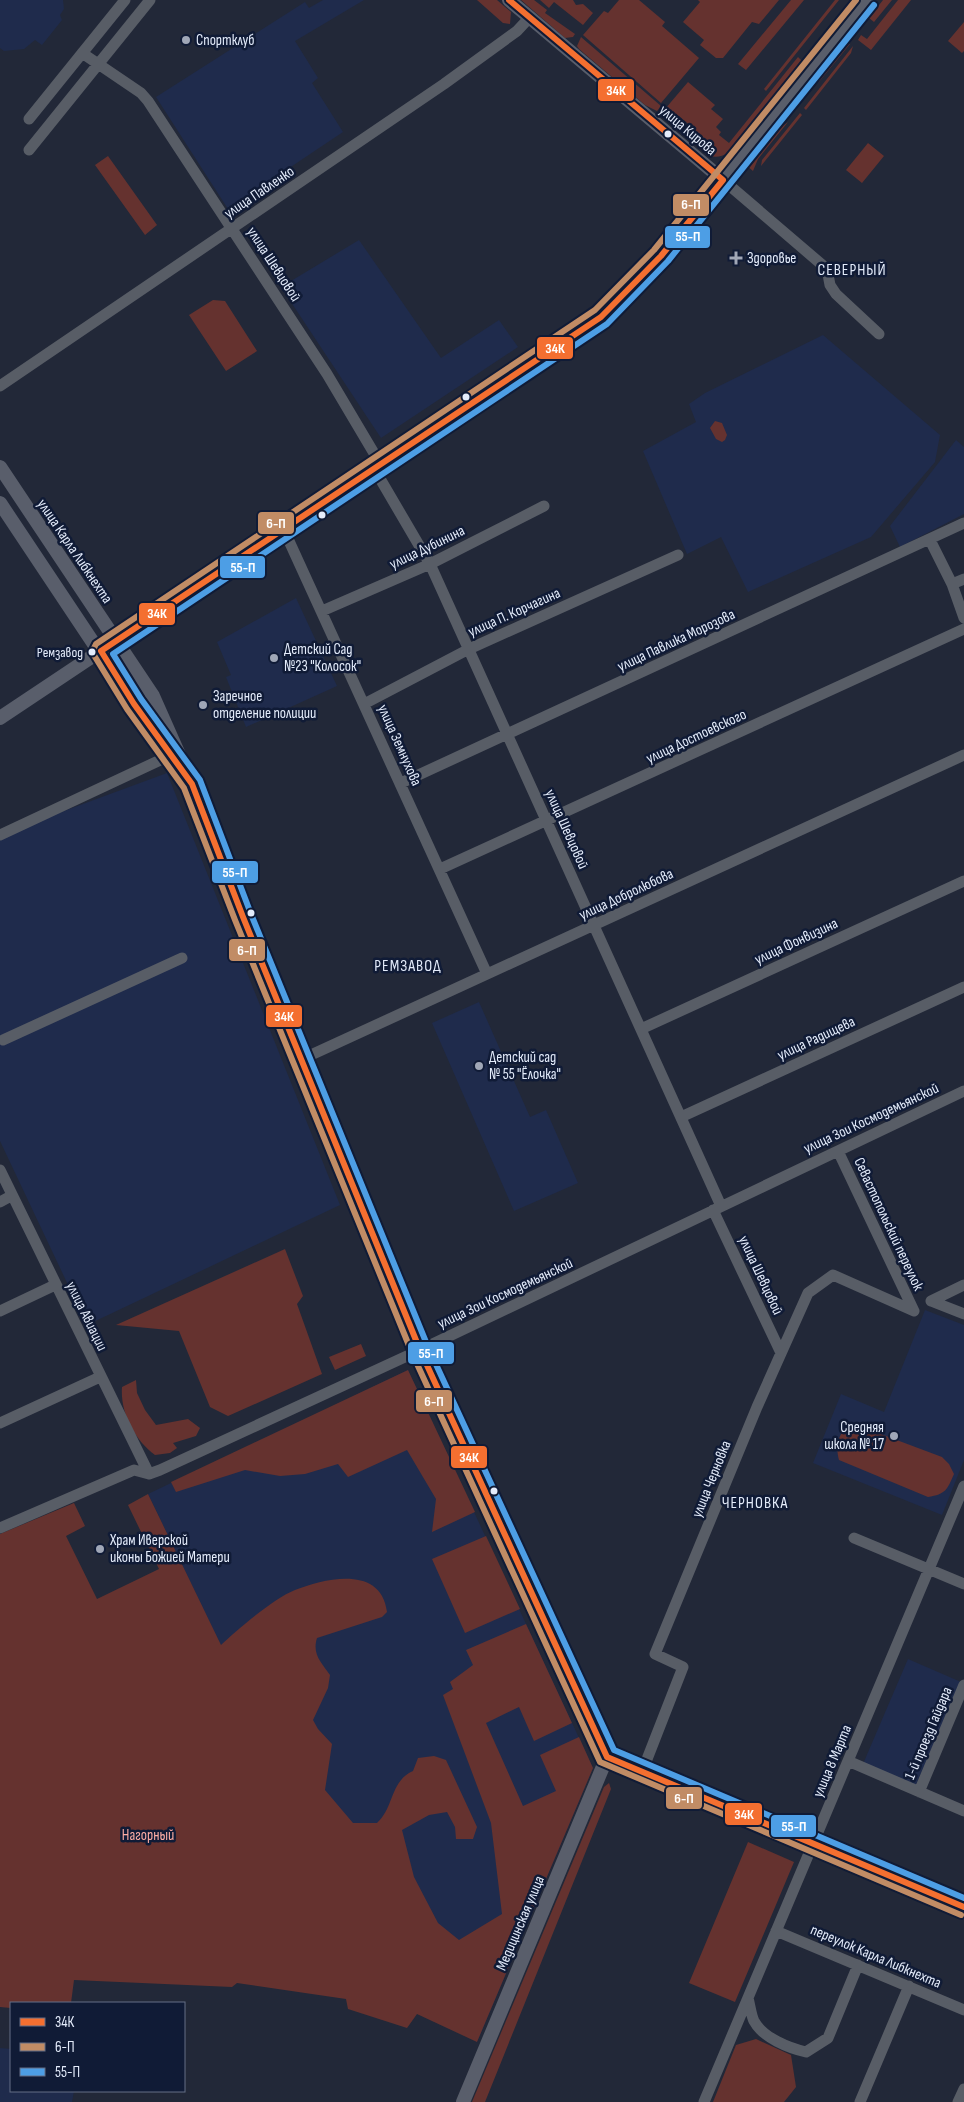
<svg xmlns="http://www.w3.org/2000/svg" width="964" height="2102" font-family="'Sofia Sans Condensed',sans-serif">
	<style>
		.built { fill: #1f2b4c }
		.green { fill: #65322f }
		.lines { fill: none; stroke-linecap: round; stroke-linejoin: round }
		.minor { stroke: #585d66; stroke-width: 11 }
		.major { stroke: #595e6b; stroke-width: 14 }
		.bus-1-casing { stroke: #101b36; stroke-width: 10 }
		.bus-2-casing { stroke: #101b36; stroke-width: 10 }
		.bus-3-casing { stroke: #101b36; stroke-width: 10 }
		.bus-1 { stroke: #f46f30; stroke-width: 6 }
		.bus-2 { stroke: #c18c65; stroke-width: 6 }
		.bus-3 { stroke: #4d9ee5; stroke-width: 6 }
		.poi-dot { fill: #a0a7b7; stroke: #101b36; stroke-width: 2 }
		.bus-dot { fill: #e4ecfb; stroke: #101b36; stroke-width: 2 }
		.labels { text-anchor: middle; stroke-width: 5; stroke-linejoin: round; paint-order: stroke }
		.bus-label { font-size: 14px; fill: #e4ecfb; stroke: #101b36; text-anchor: end }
		.poi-label { font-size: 15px; fill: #e4ecfb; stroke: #101b36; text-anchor: start }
		.street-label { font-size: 15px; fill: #e4ecfb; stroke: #101b36 }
		.park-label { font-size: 15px; fill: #fdada4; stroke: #101b36 }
		.neighbourhood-label { font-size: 16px; letter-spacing: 1px; fill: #e4ecfb; stroke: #101b36 }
		.line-badge { stroke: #101b36; stroke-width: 2 }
		.badge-label { font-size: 14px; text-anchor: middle; font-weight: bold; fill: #fff }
	</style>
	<rect width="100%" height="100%" fill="#222838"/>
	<!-- built -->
	<path class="built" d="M0,0H63L64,9L60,15L62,20L42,45L35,40L24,49L4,51L0,48Z
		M323,0H364L295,41L318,78L312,83L343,132L228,209L156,97L305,2L309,8Z
		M359,240L441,358L499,320L518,347L381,438L281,287Z
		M823,335L940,435L935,462L871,537L748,592L721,537L687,554L643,451L696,422L689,404L705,393Z
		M956,440L964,447V514L900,547L890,526Z
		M296,598L337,686L246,727L226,677L231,675L217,642Z
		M167,773L340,1205L87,1325L0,1141V837L18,828Z
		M479,1002L530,1117L546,1110L578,1183L514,1211L432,1023Z
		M925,1310L964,1325V1460L942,1515L813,1463L841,1394L884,1412Z
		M408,1370L593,1768L477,2042L221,1646L148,1494Z
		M908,1659L961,1682L915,1787L863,1764Z
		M0,2048L11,2049V2091H74L72,2102H0Z"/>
	<!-- green -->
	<path class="green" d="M477,0H497L511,12L510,24L503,23Z
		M521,0H534L547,10L545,13L575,34L573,37L565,38Z
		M540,0H573L576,5L583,4L593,13L583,25L554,2L549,8Z
		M619,0H639L665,22L662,26L699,58L661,103L583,35L604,11L608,13Z
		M698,0H779L759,24L752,22L723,58H716L700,45L704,40L683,22L700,2Z
		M791,0H804L746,70L738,64Z
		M835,0H839L766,91L764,89Z
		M883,0H892L874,22L869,18Z
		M898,0H911L871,50L858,40L861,35L867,39Z
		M964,22V51L962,53L948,41Z
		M581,37L661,106L657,111L645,105L579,49L577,46Z
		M846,44H850L818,83C825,70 832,50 846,44Z
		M853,46L851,53L806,110L804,108Z
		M798,57L802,61V67L775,95L729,152C714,162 705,155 695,143L699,138L694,129L679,116L674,117L665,109L688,82L715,105L711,109L723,119L716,127L721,132L719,135L729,143Z
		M800,113L802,115L761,166L762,160Z
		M788,122L758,159L753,171L746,165L768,137Z
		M868,143L884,156L862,183L846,170Z
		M108,156L157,225L145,235L95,165Z
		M213,300L225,301L257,351L226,371L189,315Z
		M715,421L722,423L727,435L725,440L722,442L716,439L710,428Z
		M122,666L153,707L158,722L119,668Z
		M285,1249L303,1296L297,1304L322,1374L228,1416L210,1407L179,1331L116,1325Z
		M361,1344L366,1356L335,1370L329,1357Z
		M408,1370L475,1512L432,1532L436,1499L407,1450L348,1477L338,1464L305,1474L280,1476L245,1470L176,1492L171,1482Z
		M136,1380L137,1393L145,1410L156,1425L188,1419L200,1428L196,1436L173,1443L177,1448L170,1453L155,1455C135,1440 120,1413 122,1387Z
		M854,1424L942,1457L949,1464L954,1474C947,1490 946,1494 928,1497L839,1460C835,1446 838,1429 854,1424Z
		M148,1494L221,1645C237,1630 274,1598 295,1590C326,1578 381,1565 387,1612L382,1617L317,1638C312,1654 321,1662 330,1675L328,1688L313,1720L318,1729L332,1744L325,1790L353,1823H377C394,1808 390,1781 413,1771L418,1758L434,1756L446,1760L477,1827L473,1839H456L455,1827L447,1812L429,1815L402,1830L414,1877L438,1923L459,1940L502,1914L491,1823L443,1695L453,1689L450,1682L473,1665L466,1650L526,1624L572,1723L534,1741L519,1707L486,1723L523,1806L556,1791L540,1755L579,1737L593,1768L477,2042L417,2014L407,2028L348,2009L346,1999L237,1983L232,1987L74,1980L71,2003H11V2008L0,2007V1534L74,1503L85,1526L66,1536L97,1599L159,1569L128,1505Z
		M486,1536L520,1609L465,1633L432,1559Z
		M609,1783L611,1789L485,2102H472L604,1787Z
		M748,1842L794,1862L735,2002L689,1983Z
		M756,2039L791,2055L796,2087L784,2102H713L736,2045Z"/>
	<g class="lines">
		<!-- minor -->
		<path class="minor" d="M82,53L141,93L148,101L327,374L381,465
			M29,119L125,0
			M29,150L150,0
			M723,180L827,269L830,285L836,294L879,334
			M0,386L444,84L517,31L530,17
			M375,470L430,564L721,1206
			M284,530L487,974
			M930,540L952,584L964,618
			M952,584L964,579
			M322,611L430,564L544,506
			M364,704L469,649L678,555
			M401,783L964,523
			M0,835L171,755
			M440,869L964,629
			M641,1029L964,881
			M3,1040L182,958
			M300,1060L964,755
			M681,1117L964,987
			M838,1151L914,1311
			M0,1170L149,1474
			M0,1202L11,1196
			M713,1210L781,1353
			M931,1301L964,1285
			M931,1301L964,1314
			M0,1311L55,1285
			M0,1423L100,1377
			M0,1528L134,1470L149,1474L160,1470L420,1350L964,1091
			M854,1538L964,1584
			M848,1761L964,1811
			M642,1772L683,1667L655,1654L757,1407L808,1293L833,1275L914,1311
			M919,1792L964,1685
			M776,1931L964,2010
			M748,1998C750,2005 751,2015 754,2021C763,2038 789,2048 806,2052L828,2038L858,1965
			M704,2102L964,1486
			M860,2102L909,1986
			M958,2102L964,2089"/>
		<!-- major -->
		<path class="major" d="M509,0L723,180
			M0,467L153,696L192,784L243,917L420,1350L607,1757L964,1907
			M0,503L134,704L175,761
			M0,718L601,317L661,256L867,0
			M463,2102L607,1757"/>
		<defs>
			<path id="bus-1" d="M509,0L723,180
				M723,180L661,256L601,317L101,651L134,704L192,784L243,917L420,1350L607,1757L964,1907"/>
			<path id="bus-2" d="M856,0L654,250L595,310L96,644L92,652L127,709L184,788L235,920L412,1353L600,1762L961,1915"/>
			<path id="bus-3" d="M874,5L668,261L607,324L113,654L141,699L200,780L251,914L428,1347L614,1750L964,1898"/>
		</defs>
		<!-- bus-1 casing -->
		<use href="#bus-1" class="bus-1-casing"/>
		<!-- bus-2 casing -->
		<use href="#bus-2" class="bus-2-casing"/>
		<!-- bus-3 casing -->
		<use href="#bus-3" class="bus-3-casing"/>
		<!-- bus-1 -->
		<use href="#bus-1" class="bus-1"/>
		<!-- bus-2 -->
		<use href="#bus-2" class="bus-2"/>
		<!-- bus-3 -->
		<use href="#bus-3" class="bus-3"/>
	</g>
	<!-- markers -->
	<g class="poi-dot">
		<circle cx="186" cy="40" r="5"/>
		<path d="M733.5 250.5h5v5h5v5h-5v5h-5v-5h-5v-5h5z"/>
		<circle cx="274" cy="658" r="5"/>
		<circle cx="203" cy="705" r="5"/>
		<circle cx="479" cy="1066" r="5"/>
		<circle cx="894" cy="1436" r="5"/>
		<circle cx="100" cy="1549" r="5"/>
	</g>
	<g class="bus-dot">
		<circle cx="668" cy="134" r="4.5"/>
		<circle cx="466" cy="397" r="4.5"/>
		<circle cx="322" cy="515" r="4.5"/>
		<circle cx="92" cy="652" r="4.5"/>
		<circle cx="251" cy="913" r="4.5"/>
		<circle cx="494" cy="1491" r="4.5"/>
	</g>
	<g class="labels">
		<!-- bus labels -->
		<g class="bus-label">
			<text x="83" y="657">Ремзавод</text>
		</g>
		<!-- poi labels -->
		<g class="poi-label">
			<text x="196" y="45">Спортклуб</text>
			<text x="747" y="263">Здоровье</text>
			<text x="284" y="654">Детский Сад<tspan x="284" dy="17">№23 "Колосок"</tspan></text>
			<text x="213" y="701">Заречное<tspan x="213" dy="17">отделение полиции</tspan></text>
			<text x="489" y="1062">Детский сад<tspan x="489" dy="17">№ 55 "Ёлочка"</tspan></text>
			<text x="884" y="1432" text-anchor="end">Средняя<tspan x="884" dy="17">школа № 17</tspan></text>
			<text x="110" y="1545">Храм Иверской<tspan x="110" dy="17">иконы Божией Матери</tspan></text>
		</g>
		<!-- street labels -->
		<g class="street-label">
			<text transform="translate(688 130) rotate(40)" y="5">улица Кирова</text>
			<text transform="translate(259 192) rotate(-34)" y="5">улица Павленко</text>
			<text transform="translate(274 264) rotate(57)" y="5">улица Шевцовой</text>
			<text transform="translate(427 547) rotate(-26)" y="5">улица Дубинина</text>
			<text transform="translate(75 551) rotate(56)" y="5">улица Карла Либкнехта</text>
			<text transform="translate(514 612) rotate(-24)" y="5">улица П. Корчагина</text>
			<text transform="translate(676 640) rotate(-25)" y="5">улица Павлика Морозова</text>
			<text transform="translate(696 736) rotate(-25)" y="5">улица Достоевского</text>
			<text transform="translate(400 745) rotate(66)" y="5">улица Земнухова</text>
			<text transform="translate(567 829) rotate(66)" y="5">улица Шевцовой</text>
			<text transform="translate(626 894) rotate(-25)" y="5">улица Добролюбова</text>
			<text transform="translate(796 941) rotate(-25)" y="5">улица Фонвизина</text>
			<text transform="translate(816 1038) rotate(-25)" y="5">улица Радищева</text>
			<text transform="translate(871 1118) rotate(-25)" y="5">улица Зои Космодемьянской</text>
			<text transform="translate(889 1224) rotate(65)" y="5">Севастопольский переулок</text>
			<text transform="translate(761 1275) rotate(65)" y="5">улица Шевцовой</text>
			<text transform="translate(505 1293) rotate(-25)" y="5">улица Зои Космодемьянской</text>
			<text transform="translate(87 1316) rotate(64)" y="5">улица Авиации</text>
			<text transform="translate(711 1479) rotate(-68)" y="5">улица Черновка</text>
			<text transform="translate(928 1733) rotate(-67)" y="5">1-й проезд Гайдара</text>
			<text transform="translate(832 1761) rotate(-67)" y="5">улица 8 Марта</text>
			<text transform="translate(520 1923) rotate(-67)" y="5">Медицинская улица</text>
			<text transform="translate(876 1956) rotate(23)" y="5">переулок Карла Либкнехта</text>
		</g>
		<!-- park labels -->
		<g class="park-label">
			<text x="148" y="1840">Нагорный</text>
		</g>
		<!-- neighbourhood labels -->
		<g class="neighbourhood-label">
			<text x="852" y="275">СЕВЕРНЫЙ</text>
			<text x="408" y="971">РЕМЗАВОД</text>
			<text x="755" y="1508">ЧЕРНОВКА</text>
		</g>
	</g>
	<g class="line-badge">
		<rect x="597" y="78" width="38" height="24" rx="5" fill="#f46f30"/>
		<rect x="672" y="193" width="38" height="24" rx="5" fill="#c18c65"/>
		<rect x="664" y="225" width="47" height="24" rx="5" fill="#4d9ee5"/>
		<rect x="536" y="336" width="38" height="24" rx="5" fill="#f46f30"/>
		<rect x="257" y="511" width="38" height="24" rx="5" fill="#c18c65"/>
		<rect x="219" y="555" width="47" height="24" rx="5" fill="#4d9ee5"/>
		<rect x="138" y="602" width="38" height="24" rx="5" fill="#f46f30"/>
		<rect x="211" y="860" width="48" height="24" rx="5" fill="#4d9ee5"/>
		<rect x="228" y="938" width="38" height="24" rx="5" fill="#c18c65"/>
		<rect x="265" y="1004" width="38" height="24" rx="5" fill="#f46f30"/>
		<rect x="407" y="1341" width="48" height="24" rx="5" fill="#4d9ee5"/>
		<rect x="415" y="1389" width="38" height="24" rx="5" fill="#c18c65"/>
		<rect x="450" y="1445" width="38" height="24" rx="5" fill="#f46f30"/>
		<rect x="665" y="1786" width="38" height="24" rx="5" fill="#c18c65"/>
		<rect x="724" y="1802" width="39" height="24" rx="5" fill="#f46f30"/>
		<rect x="770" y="1814" width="47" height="24" rx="5" fill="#4d9ee5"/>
	</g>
	<g class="badge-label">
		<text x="616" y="95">34К</text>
		<text x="691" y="209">6-П</text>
		<text x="688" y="241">55-П</text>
		<text x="555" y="353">34К</text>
		<text x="276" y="528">6-П</text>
		<text x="243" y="572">55-П</text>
		<text x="157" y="618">34К</text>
		<text x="235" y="877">55-П</text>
		<text x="247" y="955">6-П</text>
		<text x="284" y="1021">34К</text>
		<text x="431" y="1358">55-П</text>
		<text x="434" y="1406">6-П</text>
		<text x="469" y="1462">34К</text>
		<text x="684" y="1803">6-П</text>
		<text x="744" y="1819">34К</text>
		<text x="794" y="1831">55-П</text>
	</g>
	<!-- legend -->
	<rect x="10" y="2002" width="175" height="90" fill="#101b36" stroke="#656f85"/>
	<rect x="20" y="2018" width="25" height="8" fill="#f46f30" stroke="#656f85"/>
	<text x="55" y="2027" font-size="15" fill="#e4ecfb">34К</text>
	<rect x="20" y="2043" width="25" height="8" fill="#c18c65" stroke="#656f85"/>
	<text x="55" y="2052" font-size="15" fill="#e4ecfb">6-П</text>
	<rect x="20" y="2068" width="25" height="8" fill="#4d9ee5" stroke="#656f85"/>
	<text x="55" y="2077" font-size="15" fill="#e4ecfb">55-П</text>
</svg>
